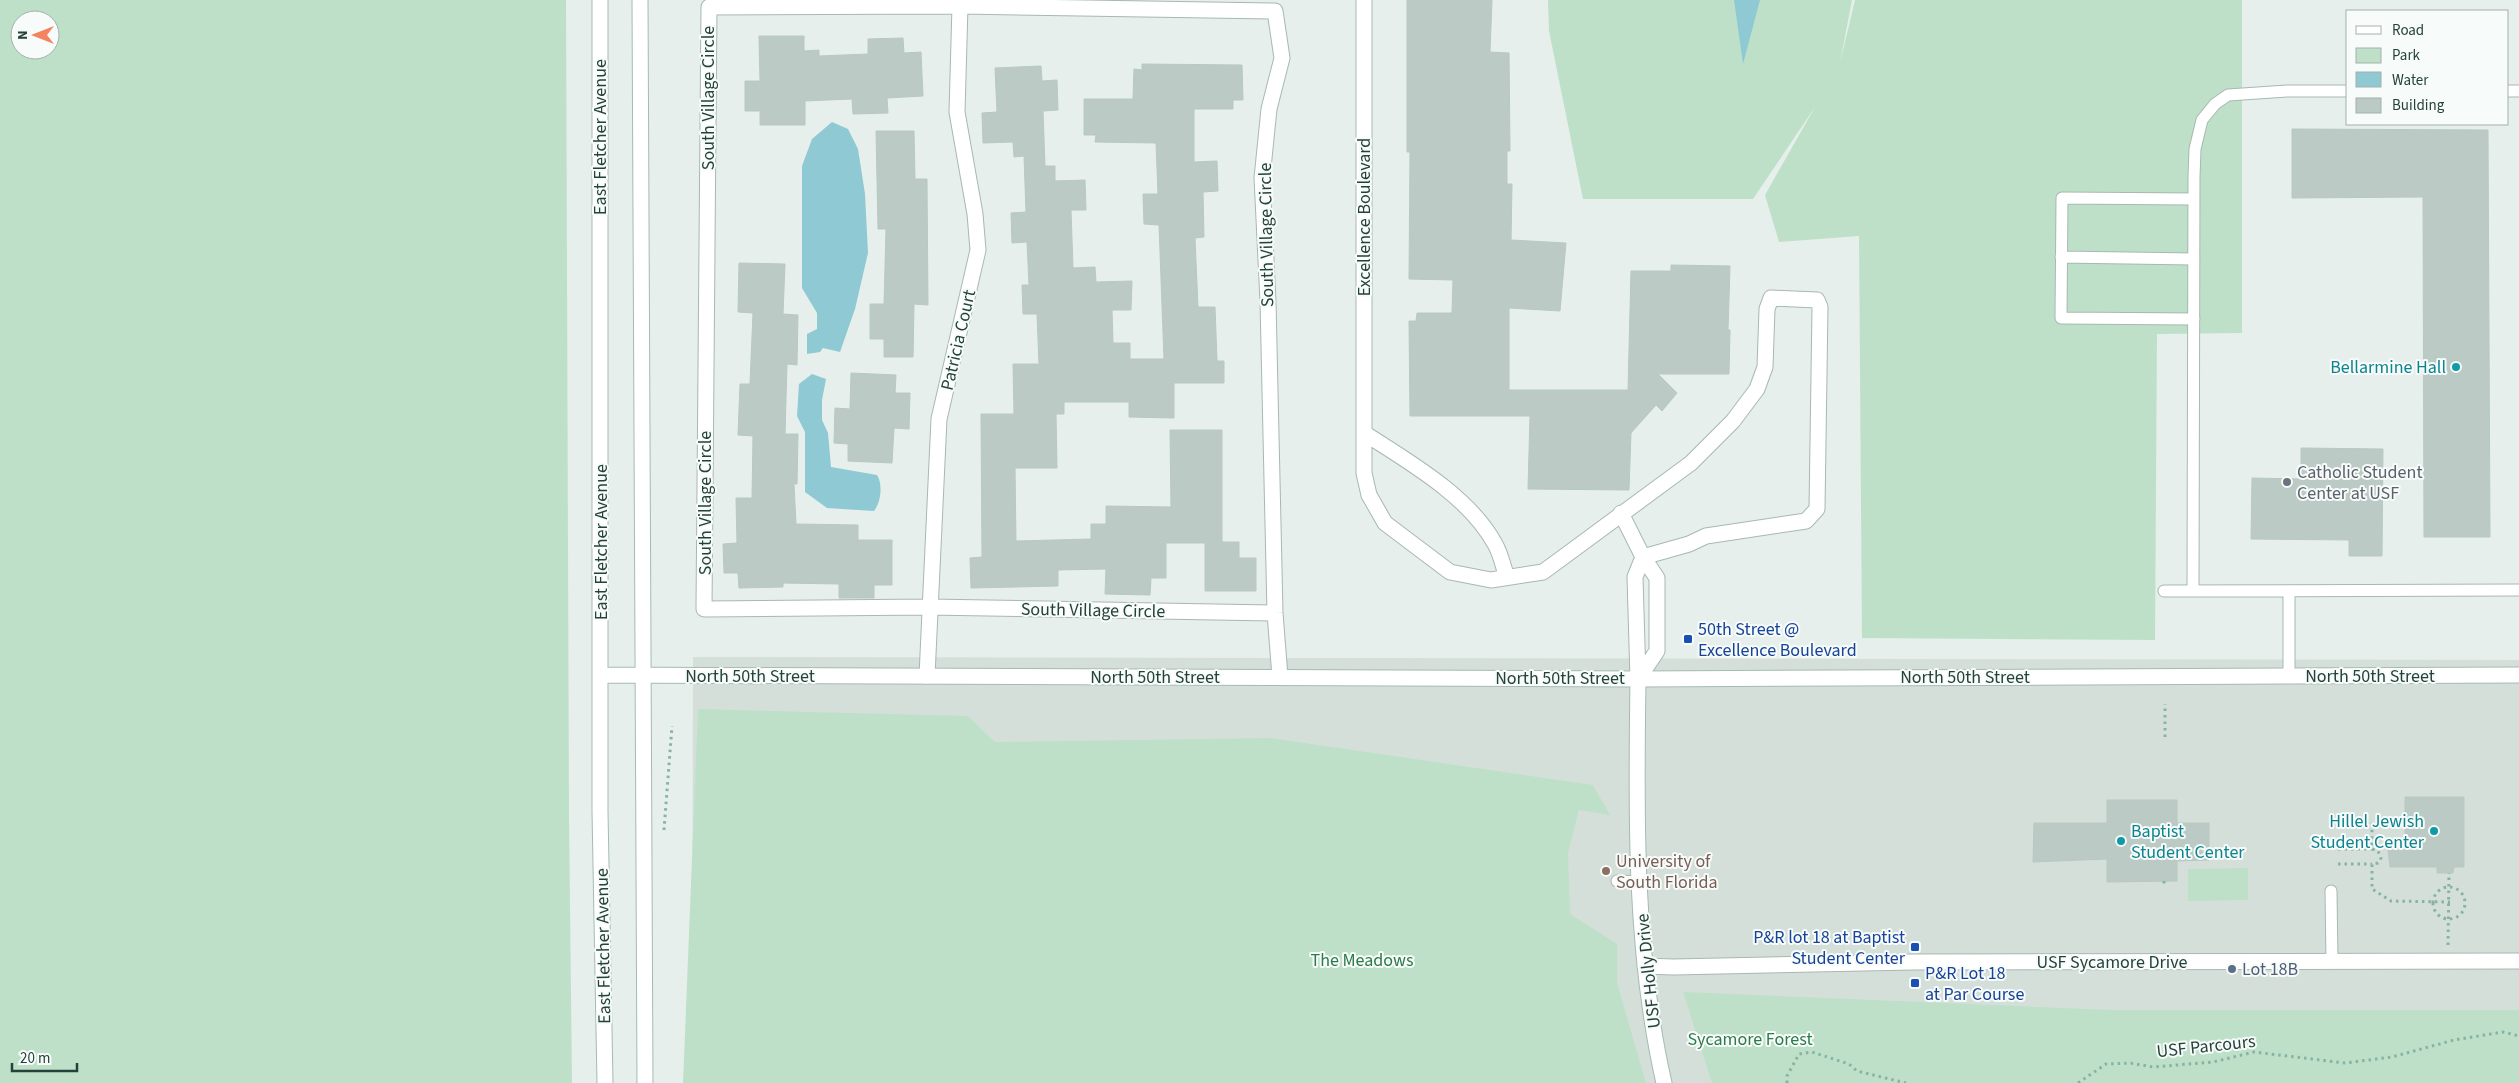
<svg xmlns="http://www.w3.org/2000/svg" width="2519" height="1083" font-family="'Source Sans 3',sans-serif">
	<style>
		.built { fill: #d4dfda }
		.green { fill: #bfe0c8; fill-rule: evenodd }
		.water { fill: #8ec9d4 }
		.building { fill: #bbcac4; stroke: #b8c9c2 }
		.lines { fill: none; stroke-linecap: round; stroke-linejoin: round }
		.lane-casing { stroke: #a8b8b2; stroke-width: 13 }
		.street-casing { stroke: #a8b8b2; stroke-width: 17 }
		.secondary-casing { stroke: #a4bbb3; stroke-width: 17 }
		.path { stroke: #86b3a5; stroke-width: 3; stroke-dasharray: 2.5 4; stroke-linecap: butt }
		.lane { stroke: #fff; stroke-width: 11 }
		.street { stroke: #fff; stroke-width: 15 }
		.secondary { stroke: #fff; stroke-width: 15 }
		.culture-dot { fill: #0f9aa8; stroke: #f7fbf9; stroke-width: 2 }
		.worship-dot { fill: #6b7280; stroke: #f7fbf9; stroke-width: 2 }
		.transit-dot { fill: #1a4fb4; stroke: #f7fbf9; stroke-width: 2 }
		.education-dot { fill: #8d6e63; stroke: #f7fbf9; stroke-width: 2 }
		.service-dot { fill: #5c6f8a; stroke: #f7fbf9; stroke-width: 2 }
		.labels { text-anchor: middle; stroke-width: 4; stroke-linejoin: round; paint-order: stroke }
		.street-label { font-size: 18px; fill: #24423a; stroke: #f7fbf9 }
		.culture-label { font-size: 18px; fill: #0d838f; stroke: #f7fbf9; text-anchor: end }
		.worship-label { font-size: 18px; fill: #5b616d; stroke: #f7fbf9; text-anchor: start }
		.transit-label { font-size: 18px; fill: #164399; stroke: #f7fbf9; text-anchor: start }
		.education-label { font-size: 18px; fill: #785e54; stroke: #f7fbf9; text-anchor: start }
		.park-label { font-size: 18px; fill: #2d7a4b; stroke: #f7fbf9 }
		.service-label { font-size: 18px; fill: #4e5e75; stroke: #f7fbf9; text-anchor: start }
	</style>
	<rect width="100%" height="100%" fill="#e6efeb"/>
	<!-- built -->
	<path class="built" d="M693,657L2519,660V1083H692Z"/>
	<!-- green -->
	<path class="green" d="M0,0H566L569,816L572,1083H0ZM20,20H50V50H20Z
		M1548,0H1852L1840,63L1855,0H2242V333L2157,334L2155,640L1862,638L1859,236L1779,242L1765,195L1815,107L1753,199H1583L1549,31Z
		M698,709L968,716L995,742L1270,738L1593,785L1610,815L1579,810L1568,853L1570,914L1617,944V983L1646,1083H683Z
		M2248,868V900L2188,901V869Z
		M1683,992L2112,1010H2519V1083H1712Z"/>
	<!-- water -->
	<path class="water" d="M1734,0H1760L1743,64Z
		M832,122L848,129L858,149L865,194L868,253L855,309L840,352L823,348L820,352L807,354V334L817,329V313L802,288V166L812,139Z
		M812,374L826,379L822,400V420L828,433L831,467L877,475C883,484 881,502 874,511L827,508L805,492V432L797,416L799,384Z"/>
	<!-- building -->
	<path class="building" d="M1407,0H1492L1490,52L1509,53L1510,151H1507V184H1512L1511,240L1566,243L1560,311L1509,308V390H1628L1631,271H1671V265L1730,266L1728,330H1730L1729,374H1658L1677,393L1662,411L1656,405L1631,433L1629,490L1528,489L1530,416H1410L1409,321H1416L1417,313H1452L1453,280L1409,279L1410,152H1407Z
		M759,36H804V51L819,50V56L868,54V39L903,38L904,53L921,52L923,96L887,98L888,113L853,114L852,99L805,101V125H760V111H745V81H760Z
		M1142,64L1242,65L1243,100H1233V109H1194V162L1217,161L1218,191L1203,192L1204,237L1195,238L1198,307H1215L1217,361H1224V383H1174V418L1129,417V402H1064V414H1056L1057,468H1015L1016,541L1091,539V524H1106V506L1171,507L1170,430H1222V542H1239V558H1256V591H1205V543H1166V578H1151L1150,595L1105,594L1106,569L1058,570V586L971,588L970,558L982,557L981,414H1014L1013,364H1039L1037,314H1023L1022,285H1029L1027,242L1012,243L1011,213L1026,212L1024,156L1014,157L1013,142L983,143L982,113L997,112L995,68L1041,66L1042,81L1057,80L1058,110L1043,111L1045,166H1055V181L1085,180L1086,210H1071L1073,268L1095,267L1096,282L1132,281L1131,310H1112L1113,343H1130V359H1164L1159,225L1144,224L1143,194H1158L1156,143L1095,142L1096,135H1084V99H1133L1134,69L1142,70Z
		M2292,129L2488,130L2490,537H2424L2423,197L2292,198Z
		M876,131H914L915,179H927L928,305L914,304L913,357H884V339H870V304H884L886,229H878Z
		M739,263L785,264L783,314L798,315L797,365L787,364L785,434H798L797,484H794L796,524L858,525V540H892V585H874V598H839V584L783,583V587L739,588L738,573H724L723,544L737,543L736,498H752L753,436L738,435L740,384H750L753,313L738,312Z
		M851,373L896,375L895,393H910L909,429L894,428L892,463L848,461V444L834,443L835,408L850,409Z
		M2301,448L2383,449L2382,556H2349V540L2251,539L2252,478L2301,479Z
		M2405,797H2464V867H2454L2453,873H2437V867H2390L2387,842L2405,841Z
		M2107,800H2177V823H2209V860L2177,861V881L2107,882V859L2033,862L2034,823H2107Z"/>
	<g class="lines">
		<defs>
			<path id="lane" d="M2508,91H2519
				M2061,257L2194,259
				M2194,319L2061,318L2062,198L2194,199
				M2164,591L2519,590
				M2193,591L2194,177L2195,149L2202,120L2215,104L2228,95L2287,91H2348
				M2289,676V591
				M1617,881L1640,882
				M2331,891L2332,962"/>
			<path id="street" d="M1364,0V473L1369,495L1385,523L1450,572L1491,580L1543,572L1691,463L1733,421L1757,389L1765,367L1767,309L1771,298L1817,300L1820,307L1817,509L1806,521L1706,536L1689,544L1643,557L1621,513
				M1364,433C1409,462 1469,496 1495,544C1501,554 1503,567 1507,577
				M1643,557L1657,578V651L1638,679L1635,577Z
				M1275,613L929,607L704,609L709,7L960,6L1275,11L1282,58L1269,109L1262,178L1268,301L1275,613L1280,677
				M927,676L939,419L978,250L975,214L957,112L960,6
				M1645,966L1673,967L1913,962L2519,961"/>
			<path id="secondary" d="M600,0V811L605,1083
				M640,0L645,1083
				M601,675L1638,679L2519,675
				M1638,679C1636,813 1634,952 1664,1083"/>
		</defs>
		<!-- lane casing -->
		<use href="#lane" class="lane-casing"/>
		<!-- street casing -->
		<use href="#street" class="street-casing"/>
		<!-- secondary casing -->
		<use href="#secondary" class="secondary-casing"/>
		<!-- path -->
		<path class="path" d="M2165,737V704
			M2405,820L2372,824V849L2378,851L2381,858L2378,863L2372,864V889L2391,901L2450,902
			M664,830L672,726
			M2338,849H2372
			M2338,864H2372
			M2164,881V885
			M2433 903a16 16 0 1 1 32 0a16 16 0 1 1-32 0Z
			M2448,945L2449,873
			M1787,1083V1076L1799,1054L1812,1052L1849,1064L1857,1071L1906,1083
			M2078,1083L2106,1064L2130,1063L2153,1067L2213,1062L2254,1052L2345,1063L2392,1057L2454,1040L2503,1032L2519,1036"/>
		<!-- lane -->
		<use href="#lane" class="lane"/>
		<!-- street -->
		<use href="#street" class="street"/>
		<!-- secondary -->
		<use href="#secondary" class="secondary"/>
	</g>
	<!-- markers -->
	<g class="culture-dot">
		<circle cx="2456" cy="367" r="5"/>
		<circle cx="2434" cy="831" r="5"/>
		<circle cx="2121" cy="841" r="5"/>
	</g>
	<circle class="worship-dot" cx="2287" cy="482" r="5"/>
	<g class="transit-dot">
		<rect x="1683" y="634" width="10" height="10" rx="2.5"/>
		<rect x="1910" y="942" width="10" height="10" rx="2.5"/>
		<rect x="1910" y="978" width="10" height="10" rx="2.5"/>
	</g>
	<circle class="education-dot" cx="1606" cy="871" r="5"/>
	<circle class="service-dot" cx="2232" cy="969" r="5"/>
	<g class="labels">
		<!-- street labels -->
		<g class="street-label">
			<text transform="translate(708 98) rotate(-90)" y="6">South Village Circle</text>
			<text transform="translate(600 137) rotate(-90)" y="6">East Fletcher Avenue</text>
			<text transform="translate(1364 217) rotate(-90)" y="6">Excellence Boulevard</text>
			<text transform="translate(1266 235) rotate(-91)" y="6">South Village Circle</text>
			<text transform="translate(958 340) rotate(-77)" y="6">Patricia Court</text>
			<text transform="translate(705 503) rotate(-90)" y="6">South Village Circle</text>
			<text transform="translate(601 542) rotate(-90)" y="6">East Fletcher Avenue</text>
			<text transform="translate(1093 610) rotate(1)" y="6">South Village Circle</text>
			<text x="750" y="682">North 50th Street</text>
			<text x="2370" y="682">North 50th Street</text>
			<text x="1155" y="683">North 50th Street</text>
			<text x="1965" y="683">North 50th Street</text>
			<text x="1560" y="684">North 50th Street</text>
			<text transform="translate(603 946) rotate(-91)" y="6">East Fletcher Avenue</text>
			<text x="2112" y="968">USF Sycamore Drive</text>
			<text transform="translate(1648 971) rotate(-96)" y="6">USF Holly Drive</text>
			<text transform="translate(2206 1046) rotate(-6)" y="6">USF Parcours</text>
		</g>
		<!-- culture labels -->
		<g class="culture-label">
			<text x="2446" y="373">Bellarmine Hall</text>
			<text x="2424" y="827">Hillel Jewish<tspan x="2424" dy="21">Student Center</tspan></text>
			<text x="2131" y="837" text-anchor="start">Baptist<tspan x="2131" dy="21">Student Center</tspan></text>
		</g>
		<!-- worship labels -->
		<g class="worship-label">
			<text x="2297" y="478">Catholic Student<tspan x="2297" dy="21">Center at USF</tspan></text>
		</g>
		<!-- transit labels -->
		<g class="transit-label">
			<text x="1698" y="635">50th Street @<tspan x="1698" dy="21">Excellence Boulevard</tspan></text>
			<text x="1905" y="943" text-anchor="end">P&amp;R lot 18 at Baptist<tspan x="1905" dy="21">Student Center</tspan></text>
			<text x="1925" y="979">P&amp;R Lot 18<tspan x="1925" dy="21">at Par Course</tspan></text>
		</g>
		<!-- education labels -->
		<g class="education-label">
			<text x="1616" y="867">University of<tspan x="1616" dy="21">South Florida</tspan></text>
		</g>
		<!-- park labels -->
		<g class="park-label">
			<text x="1362" y="966">The Meadows</text>
			<text x="1750" y="1045">Sycamore Forest</text>
		</g>
		<!-- service labels -->
		<g class="service-label">
			<text x="2242" y="975">Lot 18B</text>
		</g>
	</g>
	<!-- legend -->
	<rect x="2346" y="10" width="162" height="115" fill="#f7fbf9" stroke="#a3b1ad"/>
	<rect x="2356" y="26" width="25" height="8" fill="#ffffff" stroke="#a3b1ad"/>
	<text x="2392" y="35" font-size="15" fill="#24423a">Road</text>
	<rect x="2356" y="48" width="25" height="15" fill="#bfe0c8" stroke="#a3b1ad"/>
	<text x="2392" y="60" font-size="15" fill="#24423a">Park</text>
	<rect x="2356" y="72" width="25" height="15" fill="#8ec9d4" stroke="#a3b1ad"/>
	<text x="2392" y="85" font-size="15" fill="#24423a">Water</text>
	<rect x="2356" y="98" width="25" height="15" fill="#bbcac4" stroke="#a3b1ad"/>
	<text x="2392" y="110" font-size="15" fill="#24423a">Building</text>
	<!-- north arrow -->
	<g transform="translate(35 35) rotate(270)"><circle r="24" fill="#f7fbf9" stroke="#a3b1ad"/>
	<path d="M0-4L9 19L0 12L-9 19Z" fill="#f4845f"/>
	<text y="-8" font-size="14" font-weight="bold" text-anchor="middle" fill="#24423a">N</text>
	</g>
	<!-- scale -->
	<path d="M12 1063v8h65v-8" fill="none" stroke="#24423a" stroke-width="2.5"/>
	<text x="20" y="1063" font-size="15" fill="#24423a" stroke="#f7fbf9" stroke-width="4" paint-order="stroke">20 m</text>
</svg>
